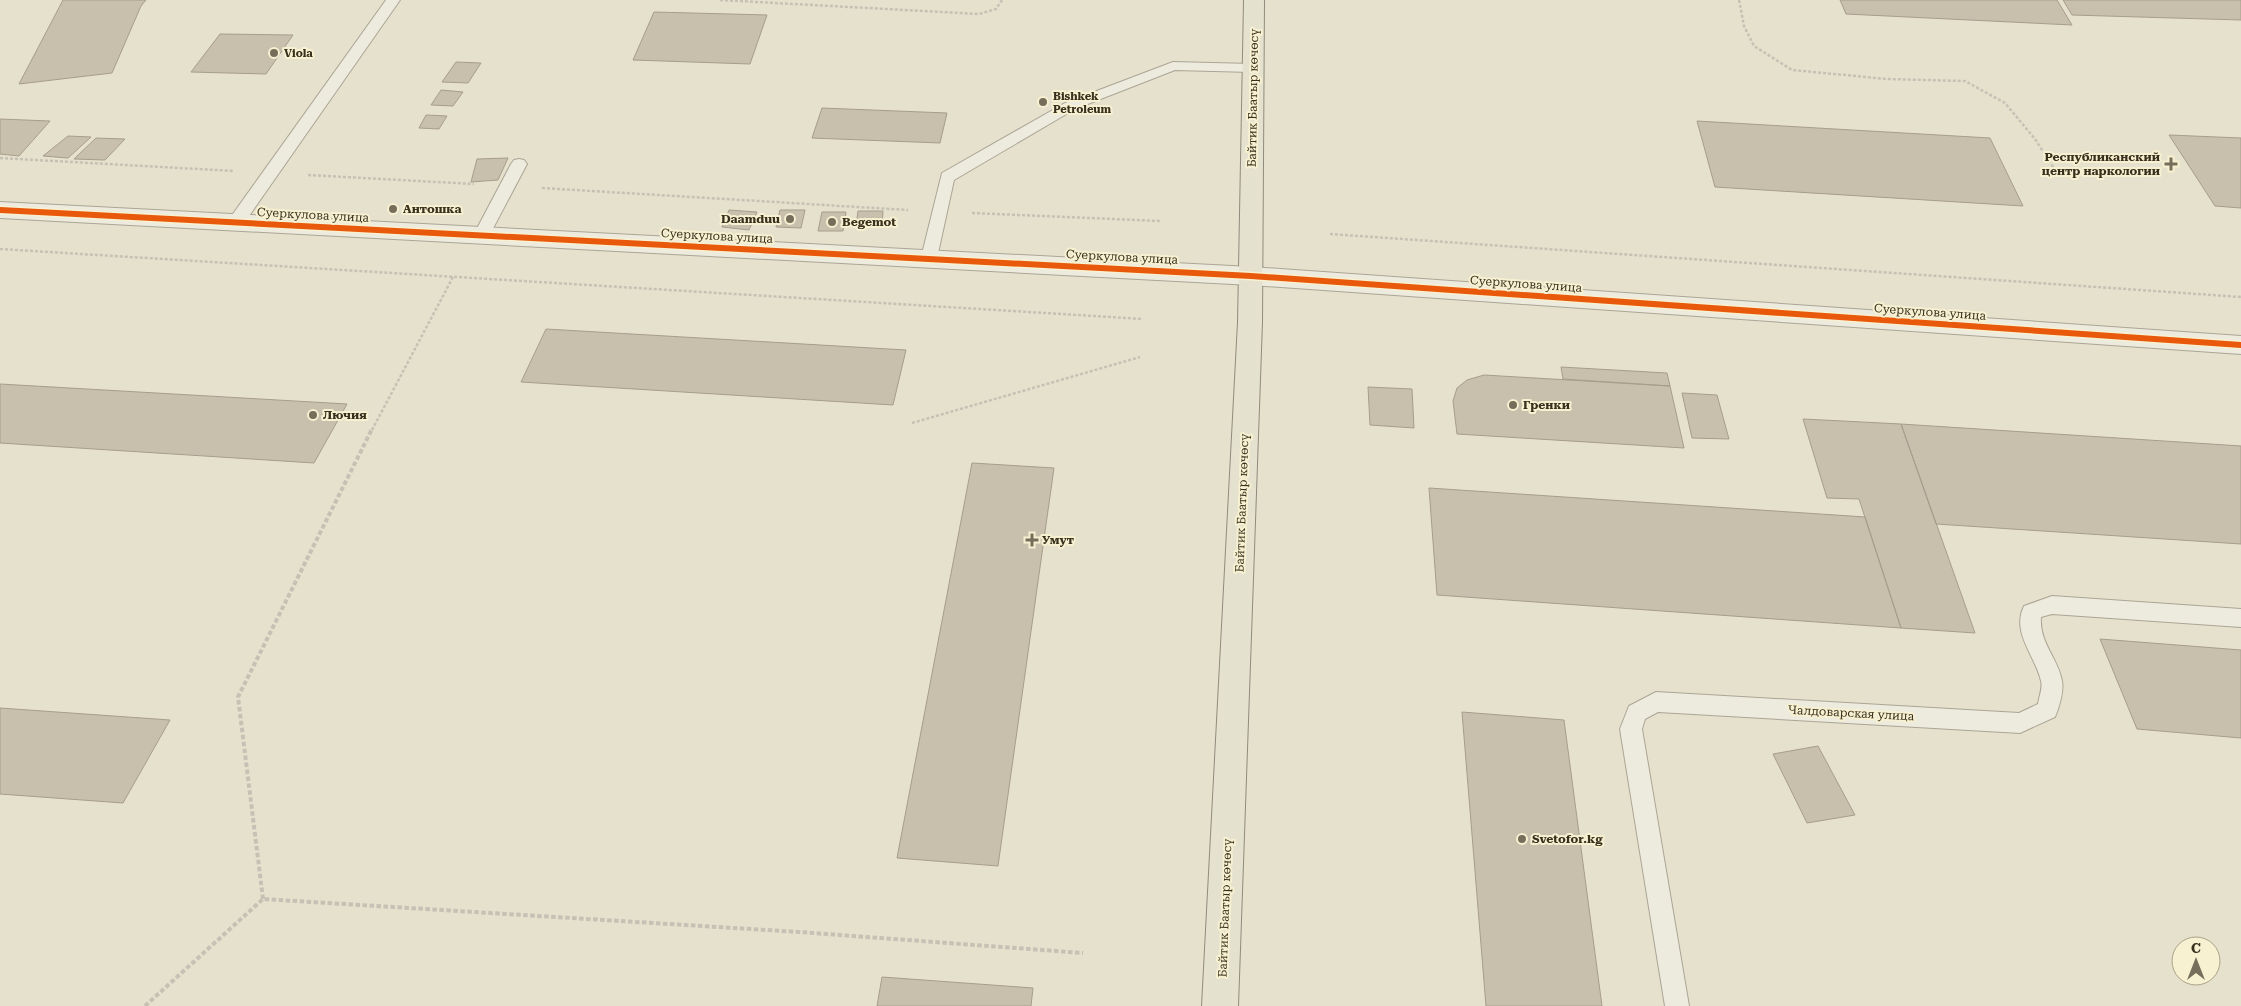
<svg xmlns="http://www.w3.org/2000/svg" width="2241" height="1006" font-family="'Roboto Serif',serif">
	<style>
		.building { fill: #c9bfad; stroke: #a69d8b }
		.lines { fill: none; stroke-linecap: round; stroke-linejoin: round }
		.service-casing { stroke: #aba595; stroke-width: 2 }
		.tertiary-casing { stroke: #aba595; stroke-width: 2 }
		.primary-casing { stroke: #908b7c; stroke-width: 2 }
		.path-far1 { stroke: #c5c2b5; stroke-width: 2.5; stroke-dasharray: 3 2; stroke-linecap: butt }
		.path { stroke: #c5c2b5; stroke-width: 4; stroke-dasharray: 4.5 2.5; stroke-linecap: butt }
		.service { fill: #edeade; fill-rule: evenodd }
		.tertiary { fill: #edeade; fill-rule: evenodd }
		.primary { fill: #e4e1cf; fill-rule: evenodd }
		.cycleway-casing { stroke: #f7f1d1; stroke-width: 9 }
		.cycleway { stroke: #e8590c; stroke-width: 6 }
		.poi-dot { fill: #766d5a; stroke: #f7f1d1; stroke-width: 2 }
		.labels { text-anchor: middle; stroke-width: 4; stroke-linejoin: round; paint-order: stroke }
		.far-poi-label { font-size: 11px; font-weight: bold; fill: #392f1d; stroke: #f7f1d1; text-anchor: start }
		.street-label { font-size: 12px; fill: #392f1d; stroke: #f7f1d1 }
		.poi-label { font-size: 12px; font-weight: bold; fill: #392f1d; stroke: #f7f1d1; text-anchor: start }
	</style>
	<rect width="100%" height="100%" fill="#e6e1cc"/>
	<!-- building -->
	<path class="building" d="M63,0H146L141,6L112,73L19,84Z
		M1840,0H2057L2072,25L1846,14Z
		M2063,0H2241V20L2072,15Z
		M654,12L767,15L750,64L633,60Z
		M220,34L293,35L266,74L191,72Z
		M456,62L481,63L468,83L442,82Z
		M441,90L463,92L453,106L431,105Z
		M822,108L947,113L940,143L812,138Z
		M426,115L447,116L439,129L419,128Z
		M0,119L50,121L19,156L0,154Z
		M1697,121L1990,138L2023,206L1715,187Z
		M2169,135L2241,138V208L2215,206Z
		M68,136L91,137L68,158L43,156Z
		M96,138L125,139L105,160L74,159Z
		M508,158L498,180L471,182L477,159Z
		M729,210L757,212L749,230L722,227Z
		M780,210H805L801,228L776,227Z
		M858,211H883L882,226H856Z
		M822,212H846L843,231H818Z
		M546,329L906,350L893,405L521,382Z
		M1561,367L1667,373L1670,386L1563,379Z
		M1484,375L1670,386L1684,448L1457,434L1453,401L1457,388L1467,380Z
		M0,384L347,404L314,463L0,443Z
		M1368,387L1412,389L1414,428L1370,425Z
		M1682,393L1717,395L1729,439L1692,438Z
		M1803,419L1901,424L1975,633L1901,628L1859,499L1827,498Z
		M1901,424L2241,446V544L1936,524Z
		M972,463L1054,468L998,866L897,858Z
		M1429,488L1865,517L1901,628L1437,595Z
		M2100,639L2241,650V738L2137,729Z
		M0,708L170,720L123,803L0,794Z
		M1462,712L1564,720L1602,1006H1486Z
		M1818,746L1855,815L1807,823L1773,754Z
		M882,977L1033,988L1031,1006H877Z"/>
	<g class="lines">
		<defs>
			<path id="service" d="M386,0H400L242,226L236,227L230,226L228,222L230,218Z
				M1173,62L1252,64L1259,68L1252,72L1175,70L1075,109L954,180L937,258L935,262L929,264L923,262L921,258L942,173L1065,103Z
				M519,159L524,160L527,164L489,236L487,240L481,242L475,240L473,236L511,164L514,160Z
				M2052,596L2241,609V627L2052,614L2041,617C2039,643 2058,658 2062,681C2064,691 2059,708 2055,717L2020,733L1658,712L1645,719L1642,729L1689,1006H1665L1620,729L1629,706L1656,692L2019,713L2038,704C2039,697 2043,687 2041,681C2035,655 2011,633 2024,606Z"/>
			<path id="tertiary" d="M0,202L1251,267L2241,336V354L1251,285L0,218Z"/>
			<path id="primary" d="M1244,0H1264L1262,322L1238,1006H1202L1238,322Z"/>
		</defs>
		<!-- service casing -->
		<use href="#service" class="service-casing"/>
		<!-- tertiary casing -->
		<use href="#tertiary" class="tertiary-casing"/>
		<!-- primary casing -->
		<use href="#primary" class="primary-casing"/>
		<!-- path-far1 -->
		<path class="path-far1" d="M720,0L979,14L996,9L1002,0
			M1739,0L1744,26L1754,46L1792,70L1887,79L1965,81L2005,103L2035,139L2057,173
			M0,158L234,171
			M308,175L474,184
			M542,188L908,210
			M972,213L1160,221
			M1330,234L2241,297
			M0,249L1143,319
			M912,423L1140,357
			M372,430L453,277"/>
		<!-- path -->
		<path class="path" d="M263,899L238,697L372,429
			M145,1006L263,899L799,932L1083,953"/>
		<!-- service -->
		<use href="#service" class="service"/>
		<!-- tertiary -->
		<use href="#tertiary" class="tertiary"/>
		<!-- primary -->
		<use href="#primary" class="primary"/>
		<defs>
			<path id="cycleway" d="M0,210L1251,276L2241,345"/>
		</defs>
		<!-- cycleway casing -->
		<use href="#cycleway" class="cycleway-casing"/>
		<!-- cycleway -->
		<use href="#cycleway" class="cycleway"/>
	</g>
	<!-- markers -->
	<g class="poi-dot">
		<circle cx="274" cy="53" r="5"/>
		<circle cx="1043" cy="102" r="5"/>
		<path d="M2168.5 156.5h5v5h5v5h-5v5h-5v-5h-5v-5h5z"/>
		<circle cx="393" cy="209" r="5"/>
		<circle cx="790" cy="219" r="5"/>
		<circle cx="832" cy="222" r="5"/>
		<circle cx="1513" cy="405" r="5"/>
		<circle cx="313" cy="415" r="5"/>
		<path d="M1029.5 532.5h5v5h5v5h-5v5h-5v-5h-5v-5h5z"/>
		<circle cx="1522" cy="839" r="5"/>
	</g>
	<g class="labels">
		<!-- far-poi labels -->
		<g class="far-poi-label">
			<text x="284" y="57">Viola</text>
			<text x="1053" y="100">Bishkek<tspan x="1053" dy="13">Petroleum</tspan></text>
		</g>
		<!-- street labels -->
		<g class="street-label">
			<text transform="translate(1253 98) rotate(-89)" y="4">Байтик Баатыр көчөсү</text>
			<text transform="translate(313 215) rotate(3)" y="4">Суеркулова улица</text>
			<text transform="translate(717 236) rotate(3)" y="4">Суеркулова улица</text>
			<text transform="translate(1122 257) rotate(3)" y="4">Суеркулова улица</text>
			<text transform="translate(1526 284) rotate(4)" y="4">Суеркулова улица</text>
			<text transform="translate(1930 312) rotate(4)" y="4">Суеркулова улица</text>
			<text transform="translate(1242 503) rotate(-88)" y="4">Байтик Баатыр көчөсү</text>
			<text transform="translate(1851 713) rotate(3)" y="4">Чалдоварская улица</text>
			<text transform="translate(1225 908) rotate(-88)" y="4">Байтик Баатыр көчөсү</text>
		</g>
		<!-- poi labels -->
		<g class="poi-label">
			<text x="2160" y="161" text-anchor="end">Республиканский<tspan x="2160" dy="14">центр наркологии</tspan></text>
			<text x="403" y="213">Антошка</text>
			<text x="780" y="223" text-anchor="end">Daamduu</text>
			<text x="842" y="226">Begemot</text>
			<text x="1523" y="409">Гренки</text>
			<text x="323" y="419">Лючия</text>
			<text x="1042" y="544">Умут</text>
			<text x="1532" y="843">Svetofor.kg</text>
		</g>
	</g>
	<!-- north arrow -->
	<g transform="translate(2196 961)"><circle r="24" fill="#f7f1d1" stroke="#aba389"/>
	<path d="M0-4L9 19L0 12L-9 19Z" fill="#766d5a"/>
	<text y="-8" font-size="14" font-weight="bold" text-anchor="middle" fill="#392f1d">С</text>
	</g>
</svg>
